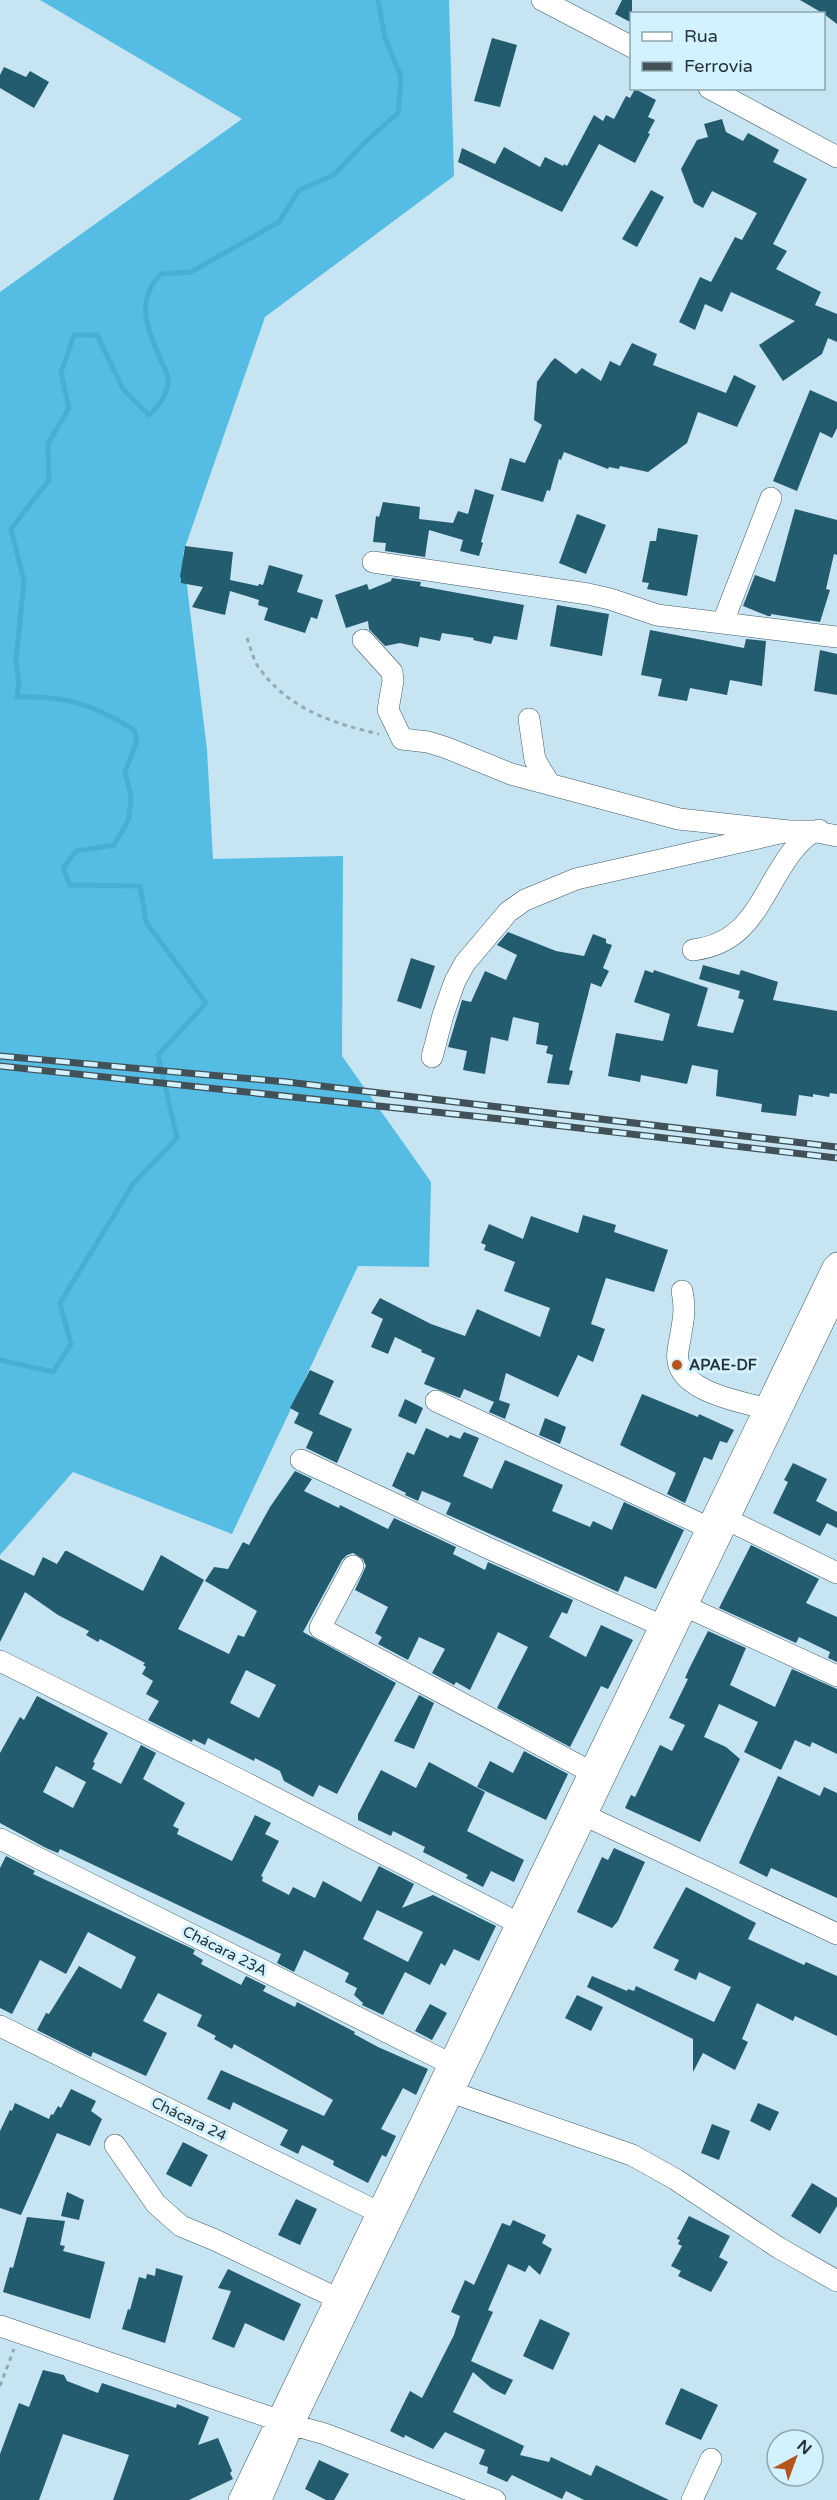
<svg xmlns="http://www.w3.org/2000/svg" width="837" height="2500" font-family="'Varela Round',sans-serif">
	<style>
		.forest { fill: #55bde4 }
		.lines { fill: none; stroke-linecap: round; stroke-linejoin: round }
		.stream { stroke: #45afd5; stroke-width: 5 }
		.building { fill: #235b6f; fill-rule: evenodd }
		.minor-casing { stroke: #405a66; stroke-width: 22 }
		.path { stroke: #91aab4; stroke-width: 3; stroke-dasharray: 4.5 4.5; stroke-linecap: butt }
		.minor { stroke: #fff; stroke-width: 21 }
		.rail-casing { stroke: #425158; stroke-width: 7 }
		.rail { stroke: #d3f2ff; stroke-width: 4.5; stroke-dasharray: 14; stroke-linecap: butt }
		.poi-dot { fill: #b6531a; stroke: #d3f2ff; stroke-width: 2 }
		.labels { text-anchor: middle; stroke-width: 6; stroke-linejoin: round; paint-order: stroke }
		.poi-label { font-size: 15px; font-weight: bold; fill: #273338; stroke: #d3f2ff; text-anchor: start }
		.street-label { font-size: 15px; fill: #273338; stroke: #d3f2ff }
	</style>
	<rect width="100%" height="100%" fill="#c6e4f1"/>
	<!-- forest -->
	<path class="forest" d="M40,0H449L454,176L265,317L183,553L207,750L213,859L343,856L342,1056L431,1182L429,1267L358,1266L232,1534L73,1472L0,1555V292L242,119Z"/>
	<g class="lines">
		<!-- stream -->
		<path class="stream" d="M0,1360L53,1372L71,1344L60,1303L133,1184L177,1138L158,1055L206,1003L146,922L140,886L70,885L63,868L76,851L114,845L129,819L131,796L125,772L137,741L134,730C95,705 64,695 17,697L19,684L16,661L24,581L11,529L49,480L48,444L69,408L61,373L74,335H97L123,389L149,415C159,406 169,392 168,378C167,371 161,362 159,356C146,325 136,300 161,274L191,272L279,222L299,190L334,175L364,143L398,113L401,77L385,38L378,0"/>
	</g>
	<!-- building -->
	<path class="building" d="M622,0H632V23L615,14Z
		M800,0H837V24L824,14Z
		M492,38L517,45L500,107L474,101Z
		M4,67L26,77L30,71L49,82L34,108L0,88V75Z
		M635,89L656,100L648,117L655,120L648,133L650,134L635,163L599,144L562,212L458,162L462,148L495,164L504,147L540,167L545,157L563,166L564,164L567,166L594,115L603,121L606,115L614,119L626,96L630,98Z
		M722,119L726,132L743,141L748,133L779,150L773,162L807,179L773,244L787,251L776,269L821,292L815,305L837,314V342L828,338L822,354L783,381L759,345L795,321L731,292L722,312L705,304L695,330L679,322L700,277L711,282L735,237L742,240L757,213L712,191L703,208L694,203L681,169L697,140L708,137L704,124Z
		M651,190L664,197L637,247L622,239Z
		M632,343L657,354L653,365L726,393L734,375L756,386L737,427L698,412L687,443L648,472L620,466L619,469L609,467L608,469L564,452L561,460L559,459L550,491L547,490L543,502L501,490L510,458L525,463L542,425L534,420L537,382L551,362L555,358L576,374L582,368L601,381L610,361L620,366Z
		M810,390L837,402V428L832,438L820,432L797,491L773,481Z
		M475,489L494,495L481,542L483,543L479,556L460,551L463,540L429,530L425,557L385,551L386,543L373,542L376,516L379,517L383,502L420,507L419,519L453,523L458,511L468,514Z
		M795,509L837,520V555L834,554L826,589L830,590L820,622L771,614V616H768L743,606L755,575L775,582Z
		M577,514L606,525L586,574L559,563Z
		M658,528L698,535L687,596L647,589L649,583L642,582L650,541H656Z
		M185,546L233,552L230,580L258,586L259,584L263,585L269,565L303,575L297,592L323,600L317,619L311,617L305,633L264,620L268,608L258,605L259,600L230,591L225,615L192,607L203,587L181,583V578L180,577Z
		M392,578L421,582L420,586L524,605L517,640L494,636L491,644L473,640L474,638L442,633L440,641L420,637L418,647L400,643L385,646L369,629L368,621L346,628L335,595L367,584L369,590L391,581Z
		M557,605L609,614L602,656L550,646Z
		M650,630L744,648L746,639L766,641L762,686L730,680L727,695L690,688L687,701L658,696L662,679L641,675Z
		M820,650L837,654V695L814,691Z
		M508,932L556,951L584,956L593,934L606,939V943L612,945L603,968L609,971L601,987L591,983L569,1070L573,1071L569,1085L547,1083L553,1055L546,1053L548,1046L536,1044L539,1023L513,1017L508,1041L491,1037L485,1074L463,1070L467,1051L448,1047L462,1000L471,1002L485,971L506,980L517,955L497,945Z
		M411,958L435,966L421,1009L397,1001Z
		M703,965L739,975L741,970L778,982L773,1000L837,1011V1094L830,1093L829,1097L813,1094V1097L799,1095L796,1116L761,1112L762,1104L716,1096L718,1070L692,1065L687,1084L641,1075L640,1082L608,1076L616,1033L663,1041L670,1014L634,1002L645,970L653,973L654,970L708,988L697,1026L733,1033L744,1000L738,998L740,991L699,979Z
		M583,1215L616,1225L614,1232L668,1250L654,1292L606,1278L591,1324L605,1329L593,1362L578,1355L558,1397L506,1373L499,1400L510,1404L505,1419L489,1412L494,1402L464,1389L460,1398L424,1384L435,1358L421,1352L422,1350L395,1337L388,1354L371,1347L383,1319L371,1313L380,1298L431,1324L465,1336L477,1309L540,1337L550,1308L504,1291L515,1262L484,1250L486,1245L481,1243L489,1224L523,1239L531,1216L578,1233Z
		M310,1370L334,1381L319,1414L352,1429L337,1463L306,1448L313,1432L294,1423L299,1413L290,1408Z
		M642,1394L698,1417L699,1414L734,1430L727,1443L720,1441L712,1460L704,1457L685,1503L667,1494L676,1473L620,1445Z
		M405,1399L423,1408L416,1424L398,1416Z
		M545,1418L566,1427L560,1444L539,1435Z
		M426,1428L448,1438L450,1435L460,1439L464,1432L479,1438L463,1476L492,1489L505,1460L563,1485L552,1511L590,1527L593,1521L612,1530L624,1502L684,1530L656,1589L625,1576L618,1592L446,1514L451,1503L422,1491L418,1501L405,1495L406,1493L392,1486L407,1452L414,1455Z
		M793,1463L827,1479L816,1501L837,1512V1528L827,1523L820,1536L773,1513L788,1482L784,1480Z
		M295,1471L312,1479L304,1491L339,1508L340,1505L388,1529L394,1518L456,1547L453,1554L485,1570L488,1562L573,1600L567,1614L562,1612L549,1637L586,1657L601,1625L633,1640L608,1689L601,1686L570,1747L497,1708L528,1647L498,1632L470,1690L456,1682L454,1685L432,1673L445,1649L419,1637L408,1660L378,1644L382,1637L375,1633L388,1607L355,1590L366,1566L363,1559L353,1553L347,1555L342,1560L303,1632L396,1683L337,1794L319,1785L313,1797L284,1781L280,1771L255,1758L254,1761L208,1738L205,1745L193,1739L192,1742L148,1720L159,1701L146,1694L153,1681L142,1674L146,1667L143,1665L145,1663L100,1639L98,1642L86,1635L89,1631L58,1615L25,1592L0,1642V1559L34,1576L43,1557L57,1564L65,1551H67L143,1591L161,1555L204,1580L178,1629L229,1654L238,1635L244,1637L257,1611L205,1581L214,1567L228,1569L243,1542L249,1545L270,1507ZM246,1670L276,1685L259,1718L230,1703Z
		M751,1545L819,1579L806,1603L837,1617V1662L828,1658L830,1652L799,1637L796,1643L719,1608Z
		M708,1631L746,1648L730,1685L775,1707L792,1669L837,1689V1754L812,1742L810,1747L795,1740L781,1770L744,1752L758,1722L719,1704L704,1737L726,1747L740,1759L700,1842L625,1808L631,1795L635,1797L660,1745L672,1751L685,1725L669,1718L688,1679L685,1678L689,1669Z
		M419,1695L434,1703L414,1749L394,1741Z
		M37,1696L108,1733L93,1762L95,1763L92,1769L121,1784L141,1745L156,1753L143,1779L185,1803L173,1826L179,1829L177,1834L232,1861L255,1815L271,1823L265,1834L279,1841L261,1876L263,1877L262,1881L289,1895L293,1887L315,1898L323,1881L361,1902L379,1866L414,1884L402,1908L433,1895L496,1926L479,1961L454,1949L445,1966L441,1963L430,1985L405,1972L383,2015L362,2005L363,2003L354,1995L357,1988L345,1982L349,1973L304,1950L294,1972L277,1963L281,1954L60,1849L58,1853L46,1848L0,1823V1753L20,1717L24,1720ZM56,1766L86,1782L73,1808L43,1792ZM377,1910L423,1932L408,1962L363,1939Z
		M524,1751L568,1774L546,1820L477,1787L490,1761L513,1773Z
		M429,1762L485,1792L467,1831L524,1860L514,1882L491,1871L483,1887L466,1878L468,1875L423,1852L425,1847L393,1831L391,1836L358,1820V1814L381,1770L416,1788Z
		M778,1776L820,1796L824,1787L837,1793V1898L771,1868L767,1877L739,1863Z
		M614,1848L645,1862L618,1921L612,1928L577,1912L602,1857L608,1860Z
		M6,1856L35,1871L33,1874L195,1950L193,1954L203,1960L201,1964L241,1985L246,1976L266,1986L263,1991L295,2007L297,2002L355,2032L354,2034L378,2047L428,2069L416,2095L403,2088L381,2129L396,2136L386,2157L382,2155L368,2183L333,2165L334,2161L302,2145L298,2154L280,2145L288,2130L233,2102L230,2110L207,2099L221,2070L324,2116L333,2100L234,2044L232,2049L214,2039L216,2036L197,2026L202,2015L158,1993L143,2021L167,2033L146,2076L93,2052L91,2057L37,2030L46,2013L49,2014L79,1966L121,1989L136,1957L88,1932L66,1974L40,1960L12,2014L0,2008V1868Z
		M686,1887L756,1923L748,1939L804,1965L806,1962L837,1976V2036L795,2016L793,2021L757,2003L742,2039L748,2042L735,2070L703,2053L693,2072V2039L587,1987L592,1976L627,1991L628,1989L634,1991L636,1986L714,2022L731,1987L699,1972L696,1980L674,1970L679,1960L653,1948Z
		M577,1995L603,2007L591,2031L565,2018Z
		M430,2004L447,2013L432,2040L415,2031Z
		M71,2089L96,2101L91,2111L102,2119L90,2146L57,2133L21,2215L0,2208V2131L10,2110L12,2111L15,2103L49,2119L51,2114L53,2115L58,2106L61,2108Z
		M758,2103L779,2112L770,2131L750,2121Z
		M712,2124L730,2131L719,2160L701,2153Z
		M183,2142L208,2155L191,2187L166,2174Z
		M812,2183L837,2198V2206L820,2234L791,2216Z
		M67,2192L84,2200L79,2220L61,2216Z
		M296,2199L317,2209L300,2245L278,2235Z
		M689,2216L730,2236L719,2257L728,2262L711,2292L678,2276L681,2271L671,2266L682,2246L678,2244L680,2240L677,2239Z
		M27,2217L65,2221L60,2245L65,2246L63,2251L105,2262L90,2319L3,2292L10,2267L13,2268Z
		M513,2220L546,2235L542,2243L552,2249L540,2275L529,2265L525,2272L508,2264L488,2310L493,2312L471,2361L513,2380L505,2395L491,2388L473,2372L453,2412L524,2446L520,2455L549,2462L551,2457L591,2476L596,2465L669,2500H584L566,2491L562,2499L512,2475L507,2482L487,2473L488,2467L479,2464L485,2450L445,2432L433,2449L405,2435L404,2438L390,2431L410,2391L422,2398L454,2335L460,2316L451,2312L465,2280L474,2285L502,2223L510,2226Z
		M156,2268L183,2276L165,2343L122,2329L128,2309L130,2310L139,2277L146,2279L147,2274L155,2276Z
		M228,2269L301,2304L284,2341L245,2323L234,2348L212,2339L231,2291L218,2288Z
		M540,2319L570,2333L553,2370L523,2356Z
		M43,2370L64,2375L67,2381L98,2393L102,2383L176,2408L177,2404L209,2417L198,2445L218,2438L232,2471L230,2473L233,2479L189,2500H113L129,2455L63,2434L39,2500H0V2454L19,2403L29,2407Z
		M681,2388L718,2405L701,2440L665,2424Z
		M319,2460L349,2474L334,2500H326L305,2489Z"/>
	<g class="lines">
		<defs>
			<path id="minor" d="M542,0L632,47
				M709,88L837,157
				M373,562L588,594L610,599L657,615L837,637
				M723,622L771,498
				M363,640L392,672L393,681L388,710L402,739L428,742L447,748L511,774L679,819L789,831
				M529,719L535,760L549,783
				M693,950C752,943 760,895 791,853C798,844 807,833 819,830
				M432,1057L443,1015L455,981L465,963L508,912L525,900L576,879L789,831H812L837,836
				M682,1291C687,1313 681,1329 678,1351C672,1390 737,1401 764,1408
				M436,1401L707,1527
				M301,1460L488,1548L660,1625
				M728,1520L837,1573
				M353,1566L320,1628L591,1772
				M687,1607L837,1676
				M0,1661L244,1782L516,1922
				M586,1816L837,1934
				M0,1839L449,2063
				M0,2026L378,2212
				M454,2093L632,2155L675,2179L779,2248L837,2281
				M115,2145L156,2204L181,2226L215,2240L349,2304
				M0,2326L278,2420
				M293,2425L325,2434L495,2500
				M239,2500L833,1267L837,1263
				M261,2500L293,2425L837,1294
				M692,2500L711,2459"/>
		</defs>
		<!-- minor casing -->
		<use href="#minor" class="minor-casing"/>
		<!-- path -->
		<path class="path" d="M247,638C251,648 253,660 259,668C289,709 331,723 379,734
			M0,2386L14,2349"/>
		<!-- minor -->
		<use href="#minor" class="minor"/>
		<defs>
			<path id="rail" d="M0,1056L287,1082L837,1147
				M0,1066L501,1119L837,1158"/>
		</defs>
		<!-- rail casing -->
		<use href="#rail" class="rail-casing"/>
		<!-- rail -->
		<use href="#rail" class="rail"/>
	</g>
	<!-- markers -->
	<circle class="poi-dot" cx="677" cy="1365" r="6"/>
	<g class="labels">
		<!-- poi labels -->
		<g class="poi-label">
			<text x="689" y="1370">APAE-DF</text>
		</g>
		<!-- street labels -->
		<g class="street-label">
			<text transform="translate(225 1951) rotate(27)" y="5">Chácara 23A</text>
			<text transform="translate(189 2119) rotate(26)" y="5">Chácara 24</text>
		</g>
	</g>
	<!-- legend -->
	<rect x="630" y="12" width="195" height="78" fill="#d3f2ff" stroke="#8ea6af" stroke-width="1.5"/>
	<rect x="642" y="32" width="30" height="9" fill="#ffffff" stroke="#8ea6af" stroke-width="1.5"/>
	<text x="684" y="42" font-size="18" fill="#273338">Rua</text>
	<rect x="642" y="62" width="30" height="9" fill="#425158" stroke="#8ea6af" stroke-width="1.5"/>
	<text x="684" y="72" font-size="18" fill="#273338">Ferrovia</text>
	<!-- north arrow -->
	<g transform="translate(795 2458) rotate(41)"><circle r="28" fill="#d3f2ff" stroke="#8ea6af" stroke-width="1.5"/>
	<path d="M0-4.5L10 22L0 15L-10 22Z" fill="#b6531a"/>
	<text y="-9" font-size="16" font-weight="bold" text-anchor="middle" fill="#273338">N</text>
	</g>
</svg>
